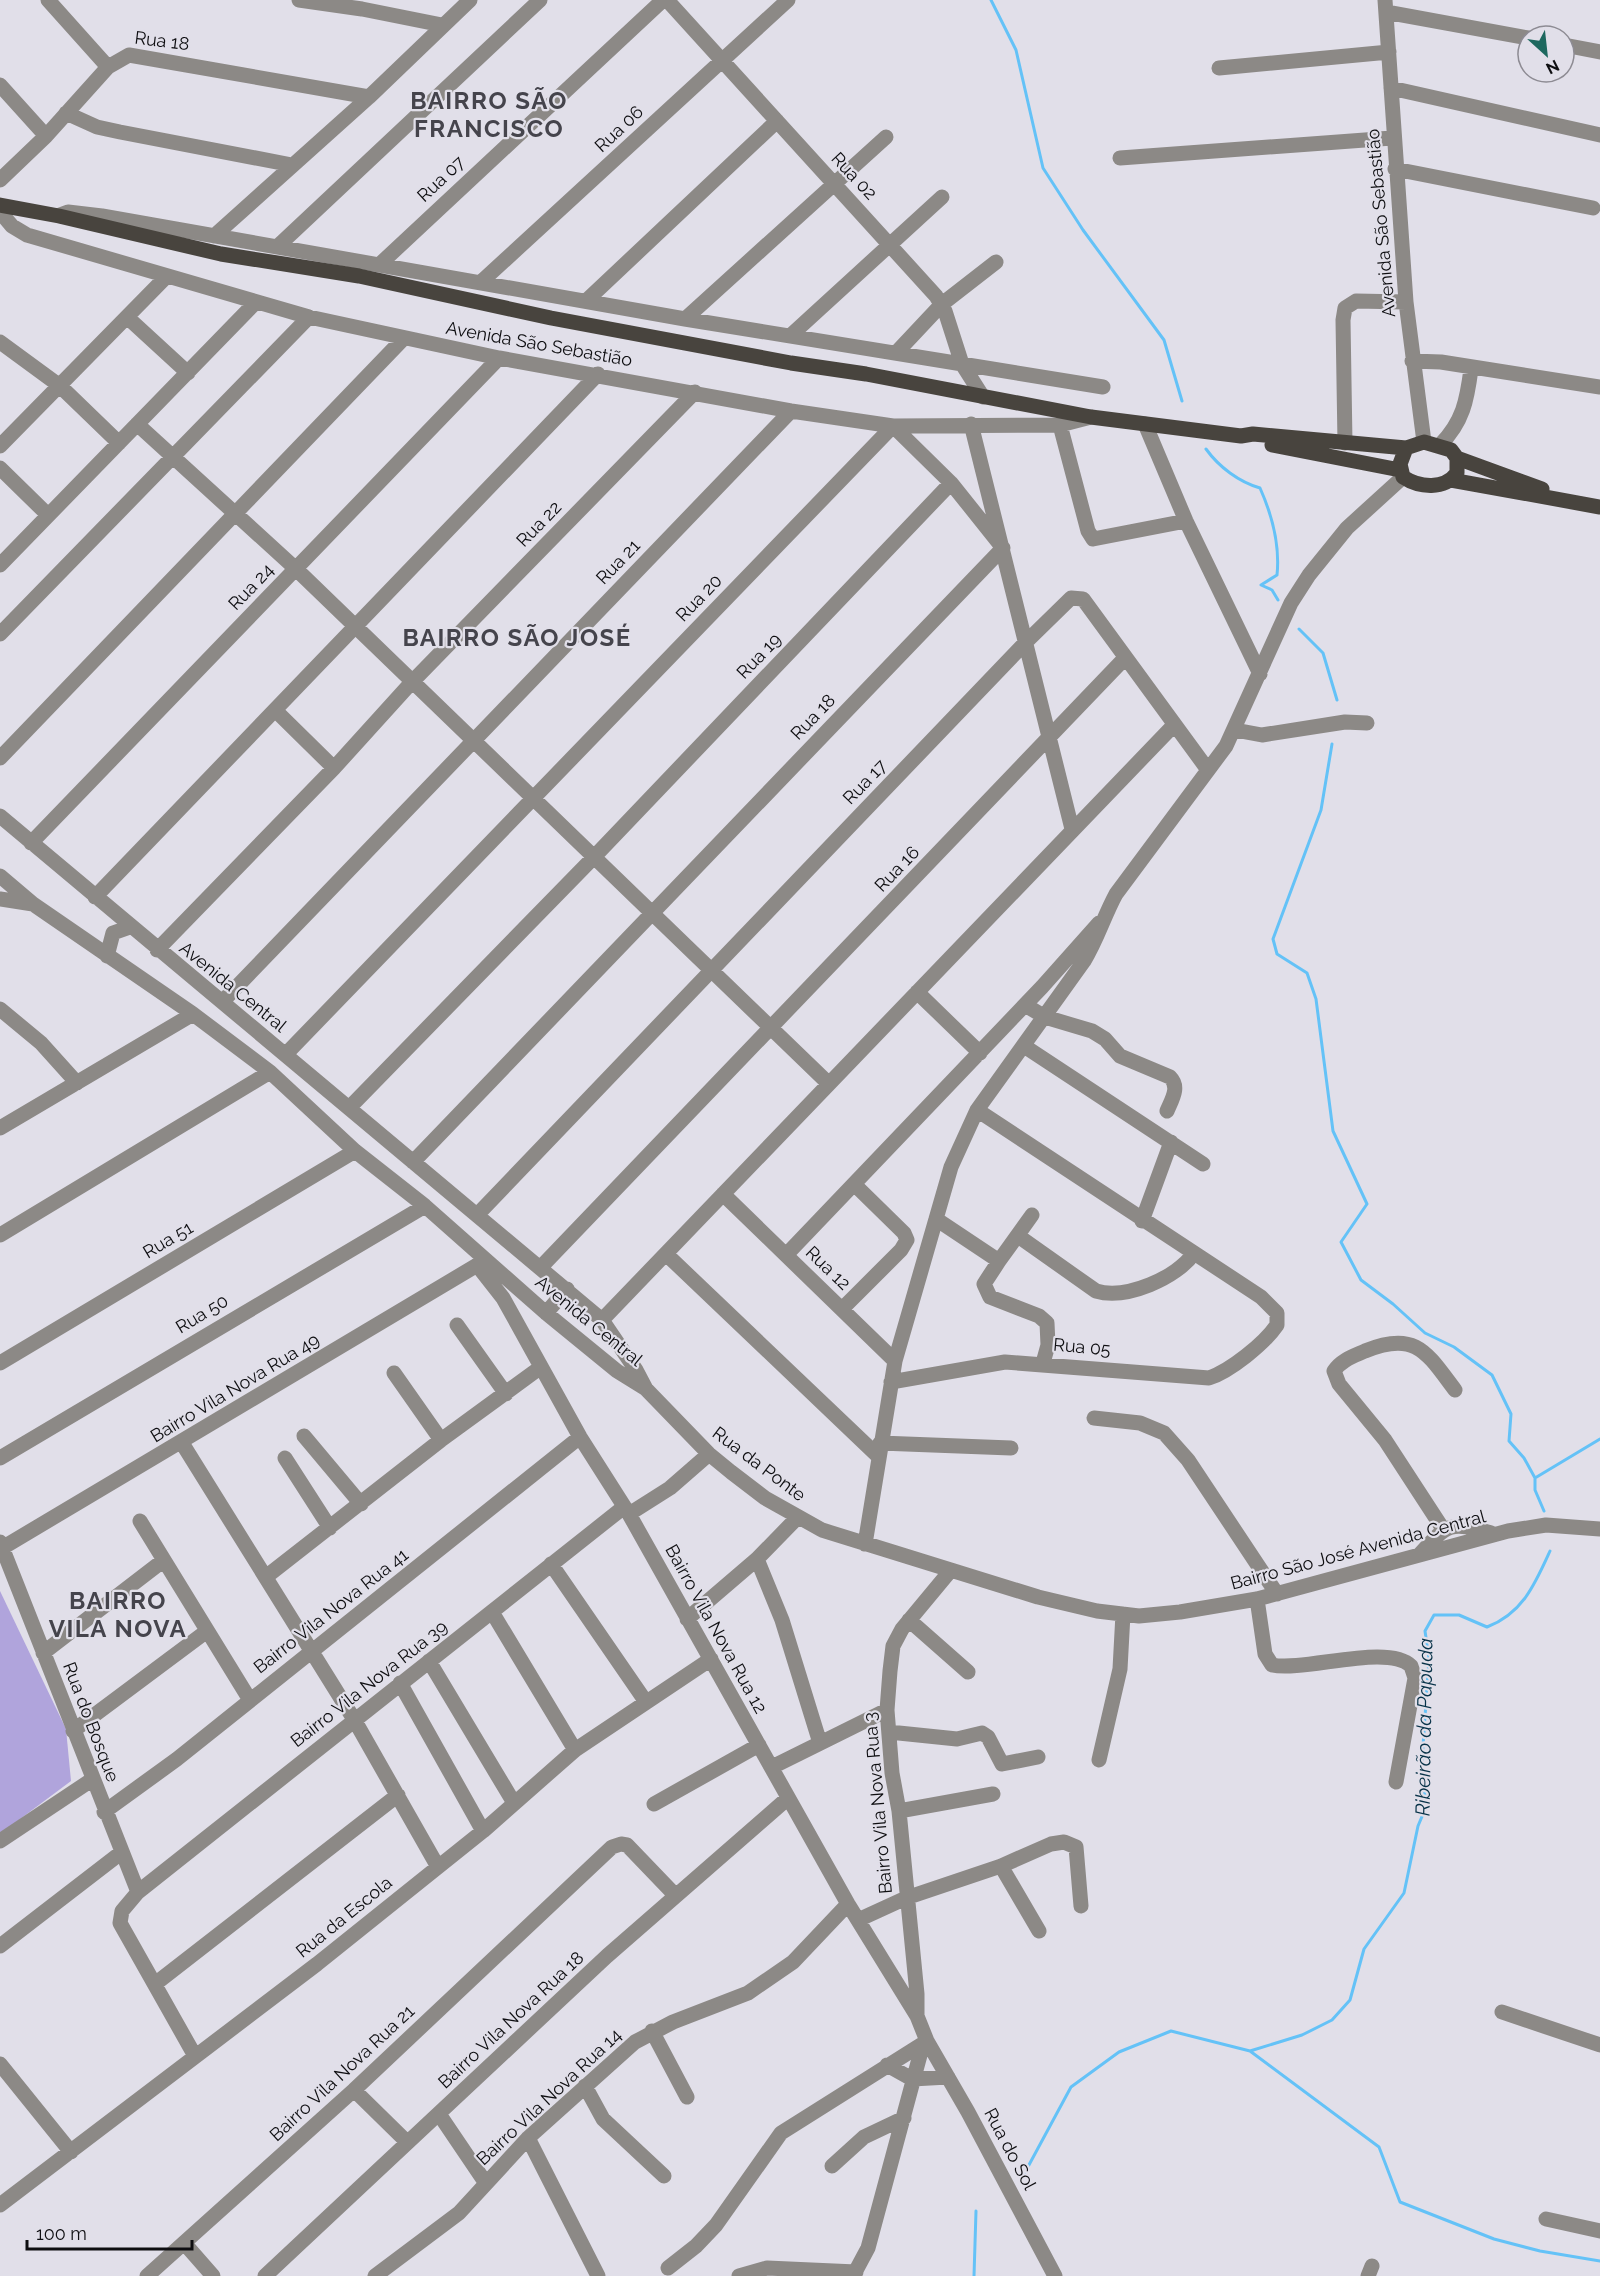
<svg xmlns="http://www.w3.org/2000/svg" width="1600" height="2276" font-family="Raleway,sans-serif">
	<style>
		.green { fill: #b0a4dc }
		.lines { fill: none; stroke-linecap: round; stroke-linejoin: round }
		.stream { stroke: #64c2f7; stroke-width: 3 }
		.minor { stroke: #8c8986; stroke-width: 15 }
		.major { stroke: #48443e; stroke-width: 15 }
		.labels { text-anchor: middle; stroke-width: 4.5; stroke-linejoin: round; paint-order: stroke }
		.street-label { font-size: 18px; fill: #0e0e11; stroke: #e1dfe9 }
		.water-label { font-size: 20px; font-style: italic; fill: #073248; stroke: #e1dfe9 }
		.district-label { font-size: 24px; font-weight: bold; letter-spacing: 1.5px; fill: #45444c; stroke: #e1dfe9 }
	</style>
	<rect width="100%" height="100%" fill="#e1dfe9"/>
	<!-- green -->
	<path class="green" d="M0,1591L66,1729L71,1781L0,1834Z"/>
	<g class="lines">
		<!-- stream -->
		<path class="stream" d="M991,0L1016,50L1043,168L1083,230L1164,340L1182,401
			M1206,449C1219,467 1239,482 1260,488C1272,515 1280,546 1277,575L1261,585L1272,590L1278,600
			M1299,629L1323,653L1337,700
			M1332,744L1321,810L1273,939L1277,954L1307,973L1316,999L1333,1131L1367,1204L1341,1242L1361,1280L1393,1304L1425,1333L1454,1347L1492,1375L1511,1414L1509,1441L1524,1458L1535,1478V1490L1544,1511
			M1535,1478L1600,1439
			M1250,2051L1379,2147L1400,2202L1494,2239L1540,2251L1600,2261
			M1023,2176L1071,2087L1119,2052L1171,2031L1250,2051L1302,2035L1332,2020L1350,2000L1364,1949L1404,1893L1418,1826L1426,1807L1422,1761L1429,1658L1425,1631L1434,1615H1459L1487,1627C1523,1613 1535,1584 1550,1551
			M974,2276L976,2211"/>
		<!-- minor -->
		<path class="minor" d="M48,0L108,67
			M299,0L362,9L442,25
			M667,0L936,296L945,311L962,364L983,397
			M1385,0L1406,302L1424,442
			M1386,12L1528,38
			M1564,45L1600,52
			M1219,68L1389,52
			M0,85L46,136
			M1391,88L1600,135
			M66,113L97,127L120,132L292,165
			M1120,158L1392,138
			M1395,169L1593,208
			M0,180L46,136L108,67L129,55L369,97
			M0,212L12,226L27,235L309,317L499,358L791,411L893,426L1060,425L1091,417
			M60,215L68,212L102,216L685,319L1103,387
			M214,236L369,97L470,0
			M277,247L540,0
			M379,265L663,0
			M481,282L788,0
			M586,301L777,121
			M127,317L188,373
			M685,319L886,137
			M790,336L942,197
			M0,342L60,386L119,443
			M896,353L942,304L996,262
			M1412,361L1441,362L1600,387
			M137,424L296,569L828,1083
			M971,424L1072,829
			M1145,424L1186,521L1260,674
			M1060,425L1088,531L1093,539L1186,521
			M893,426L951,483L999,543
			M1345,443L1343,320L1345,308L1356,301L1406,302
			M1440,445C1463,422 1467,400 1471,369
			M0,446L166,277
			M0,468L48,515
			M0,565L256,302
			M0,634L309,317
			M276,711L334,768
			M1235,730L1262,735L1345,722L1367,723
			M0,758L404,338
			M0,816L602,1320L636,1370L646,1389
			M31,843L499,358
			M0,876L33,904L193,1014L270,1072L355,1151L425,1206L546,1313L617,1371L646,1389L709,1454L731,1472L765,1498L822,1530L1038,1597L1097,1611L1139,1616L1180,1612L1257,1599L1508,1531L1546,1525L1600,1529
			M95,897L598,374
			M0,899L33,904
			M157,950L334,768L411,683L695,392
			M107,956L113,933L130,927
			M917,992L980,1053
			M223,1001L791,411
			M1025,1005L1045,1017L1092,1031L1105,1039L1120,1056L1170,1077C1180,1087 1172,1099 1167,1111
			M0,1009L41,1043L77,1083
			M1024,1046L1203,1164
			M286,1054L893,426
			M349,1108L594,857L951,483
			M0,1128L193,1014
			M413,1162L1003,548
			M723,1194L895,1361
			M478,1214L1026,642L1071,598L1083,599L1208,770
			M936,1219L999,1261L984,1284L990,1297L1039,1316L1047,1323L1048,1345L1043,1363
			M1142,1221L1171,1142
			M0,1235L270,1072
			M1018,1236L1096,1291C1126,1300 1177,1278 1194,1253
			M666,1254L879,1457
			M786,1255L1042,987L1099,923
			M999,1261L1032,1215
			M477,1265L503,1298L580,1437L629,1514L848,1904L917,2016L927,2041L968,2112L1055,2276
			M541,1267L1125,658
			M842,1309L901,1250L907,1240L904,1233L854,1184
			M546,1313L567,1289
			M602,1320L1174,725
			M457,1325L506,1394
			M0,1363L355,1151
			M394,1373L441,1440
			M891,1382L1005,1362L1209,1378C1230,1371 1264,1344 1277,1325V1313L1261,1297L977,1110
			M1094,1418L1140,1423L1164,1433L1188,1460L1277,1594
			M304,1436L361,1504
			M182,1443L355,1721L438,1867
			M880,1443L1011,1448
			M0,1458L425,1206
			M285,1458L330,1528
			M629,1514L670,1488L709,1454
			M140,1521L250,1700
			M1443,1529L1385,1440L1339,1384L1334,1371C1341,1360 1354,1356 1365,1351C1416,1330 1427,1353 1455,1390
			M0,1542L138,1892
			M865,1544L895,1361L951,1167L977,1110L1084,961C1097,940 1104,916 1116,894L1226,746L1291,603L1309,575L1347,528L1403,477
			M2,1548L484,1261
			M1420,1554C1448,1523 1450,1521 1491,1533
			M757,1559L782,1620L820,1743
			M551,1564L646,1702
			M267,1576L441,1440L541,1367
			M1257,1599L1265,1654L1272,1665C1304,1672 1388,1643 1411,1666L1415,1678L1396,1782
			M492,1612L575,1750
			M687,1619L757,1559L797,1518
			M909,1620L968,1672
			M43,1653L164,1560
			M429,1661L514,1803
			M400,1683L483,1831
			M73,1731L207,1631
			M889,1732L957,1739L982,1733L988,1737L1002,1764L1038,1757
			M1099,1760L1120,1669L1123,1614
			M772,1767L887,1710
			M654,1804L759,1745
			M899,1811L993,1794
			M104,1812L177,1759L580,1437
			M0,1841L93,1779
			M1001,1866L1039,1931
			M858,1920L906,1898L1001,1866L1051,1844L1064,1842L1076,1847L1081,1906
			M0,1946L122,1852
			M155,1984L398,1795
			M1502,2012L1600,2045
			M917,2016V1994L899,1811L892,1773L887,1710L890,1671L893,1646L902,1629L951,1570
			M652,2031L687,2097
			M195,2056L120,1923L122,1911L138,1892L624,1507
			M0,2064L71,2152
			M887,2065L912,2079L948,2077
			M585,2086L603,2119L664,2176
			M354,2090L407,2142
			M439,2114L485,2182
			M528,2138L598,2276
			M832,2166L864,2137L904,2118
			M0,2205L317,1964L483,1831L575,1750L711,1659
			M1546,2219L1600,2231
			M185,2244L213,2276
			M668,2268L696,2246L716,2225L781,2133L927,2041
			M147,2276L354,2090L612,1847L621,1844L627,1845L675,1895
			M265,2276L607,1956L788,1798
			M375,2276L459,2213L528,2138L635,2042L673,2022L748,1993L793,1962L848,1904
			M739,2276L767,2268L856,2272
			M853,2276L868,2248L923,2044
			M1368,2276L1372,2266"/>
		<!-- major -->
		<path class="major" d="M0,205L59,216L221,254L359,276L551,318L791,363L866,374L1091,417L1241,436L1253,434L1406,448
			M1424,442L1451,450L1457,458V473C1444,490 1420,488 1403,477L1400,464L1406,448Z
			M1272,445L1400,470
			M1457,458L1542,489
			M1451,480L1600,507"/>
	</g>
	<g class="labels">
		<!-- street labels -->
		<g class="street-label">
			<text transform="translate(162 41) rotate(7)" y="6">Rua 18</text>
			<text transform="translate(619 129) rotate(-43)" y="6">Rua 06</text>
			<text transform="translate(854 176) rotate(47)" y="6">Rua 02</text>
			<text transform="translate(441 179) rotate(-43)" y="6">Rua 07</text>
			<text transform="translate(1381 223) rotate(-95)" y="6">Avenida São Sebastião</text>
			<text transform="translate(539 344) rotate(10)" y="6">Avenida São Sebastião</text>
			<text transform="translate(539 524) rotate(-46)" y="6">Rua 22</text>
			<text transform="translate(618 562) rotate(-46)" y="6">Rua 21</text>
			<text transform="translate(251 587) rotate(-46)" y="6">Rua 24</text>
			<text transform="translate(699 598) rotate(-46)" y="6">Rua 20</text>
			<text transform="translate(759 656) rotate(-46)" y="6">Rua 19</text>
			<text transform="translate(813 717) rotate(-46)" y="6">Rua 18</text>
			<text transform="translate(865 782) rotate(-46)" y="6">Rua 17</text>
			<text transform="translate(897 869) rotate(-46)" y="6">Rua 16</text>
			<text transform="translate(233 987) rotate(39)" y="6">Avenida Central</text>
			<text transform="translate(168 1240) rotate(-31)" y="6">Rua 51</text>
			<text transform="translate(828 1268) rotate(44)" y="6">Rua 12</text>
			<text transform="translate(202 1314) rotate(-31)" y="6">Rua 50</text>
			<text transform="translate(589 1321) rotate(39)" y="6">Avenida Central</text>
			<text transform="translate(1082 1347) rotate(5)" y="6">Rua 05</text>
			<text transform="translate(235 1388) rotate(-31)" y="6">Bairro Vila Nova Rua 49</text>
			<text transform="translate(759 1464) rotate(37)" y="6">Rua da Ponte</text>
			<text transform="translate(1358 1550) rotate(-15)" y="6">Bairro São José Avenida Central</text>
			<text transform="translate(331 1611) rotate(-38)" y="6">Bairro Vila Nova Rua 41</text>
			<text transform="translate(716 1629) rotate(61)" y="6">Bairro Vila Nova Rua 12</text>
			<text transform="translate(369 1684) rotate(-38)" y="6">Bairro Vila Nova Rua 39</text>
			<text transform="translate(91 1722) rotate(69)" y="6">Rua do Bosque</text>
			<text transform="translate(878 1803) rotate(-95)" y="6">Bairro Vila Nova Rua 3</text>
			<text transform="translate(344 1917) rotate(-39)" y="6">Rua da Escola</text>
			<text transform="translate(511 2020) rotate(-43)" y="6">Bairro Vila Nova Rua 18</text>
			<text transform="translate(342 2073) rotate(-43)" y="6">Bairro Vila Nova Rua 21</text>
			<text transform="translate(549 2097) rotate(-43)" y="6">Bairro Vila Nova Rua 14</text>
			<text transform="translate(1010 2149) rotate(62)" y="6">Rua do Sol</text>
		</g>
		<!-- water labels -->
		<g class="water-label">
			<text transform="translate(1424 1727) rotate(-89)" y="7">Ribeirão da Papuda</text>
		</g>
		<!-- district labels -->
		<g class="district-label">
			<text x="489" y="109">BAIRRO SÃO<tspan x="489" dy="28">FRANCISCO</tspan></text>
			<text x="517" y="646">BAIRRO SÃO JOSÉ</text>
			<text x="118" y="1609">BAIRRO<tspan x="118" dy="28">VILA NOVA</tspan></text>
		</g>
	</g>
	<!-- north arrow -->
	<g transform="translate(1546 54) rotate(153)"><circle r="28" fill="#e1dfe9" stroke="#8d8b93" stroke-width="1.5"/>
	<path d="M0-4.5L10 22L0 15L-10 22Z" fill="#1e685f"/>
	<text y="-9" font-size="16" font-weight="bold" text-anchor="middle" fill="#0e0e11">N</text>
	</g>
	<!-- scale -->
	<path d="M27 2240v9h165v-9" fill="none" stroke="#0e0e11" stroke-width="3"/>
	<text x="36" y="2240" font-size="18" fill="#0e0e11" stroke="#e1dfe9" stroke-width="4.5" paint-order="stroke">100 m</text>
</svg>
